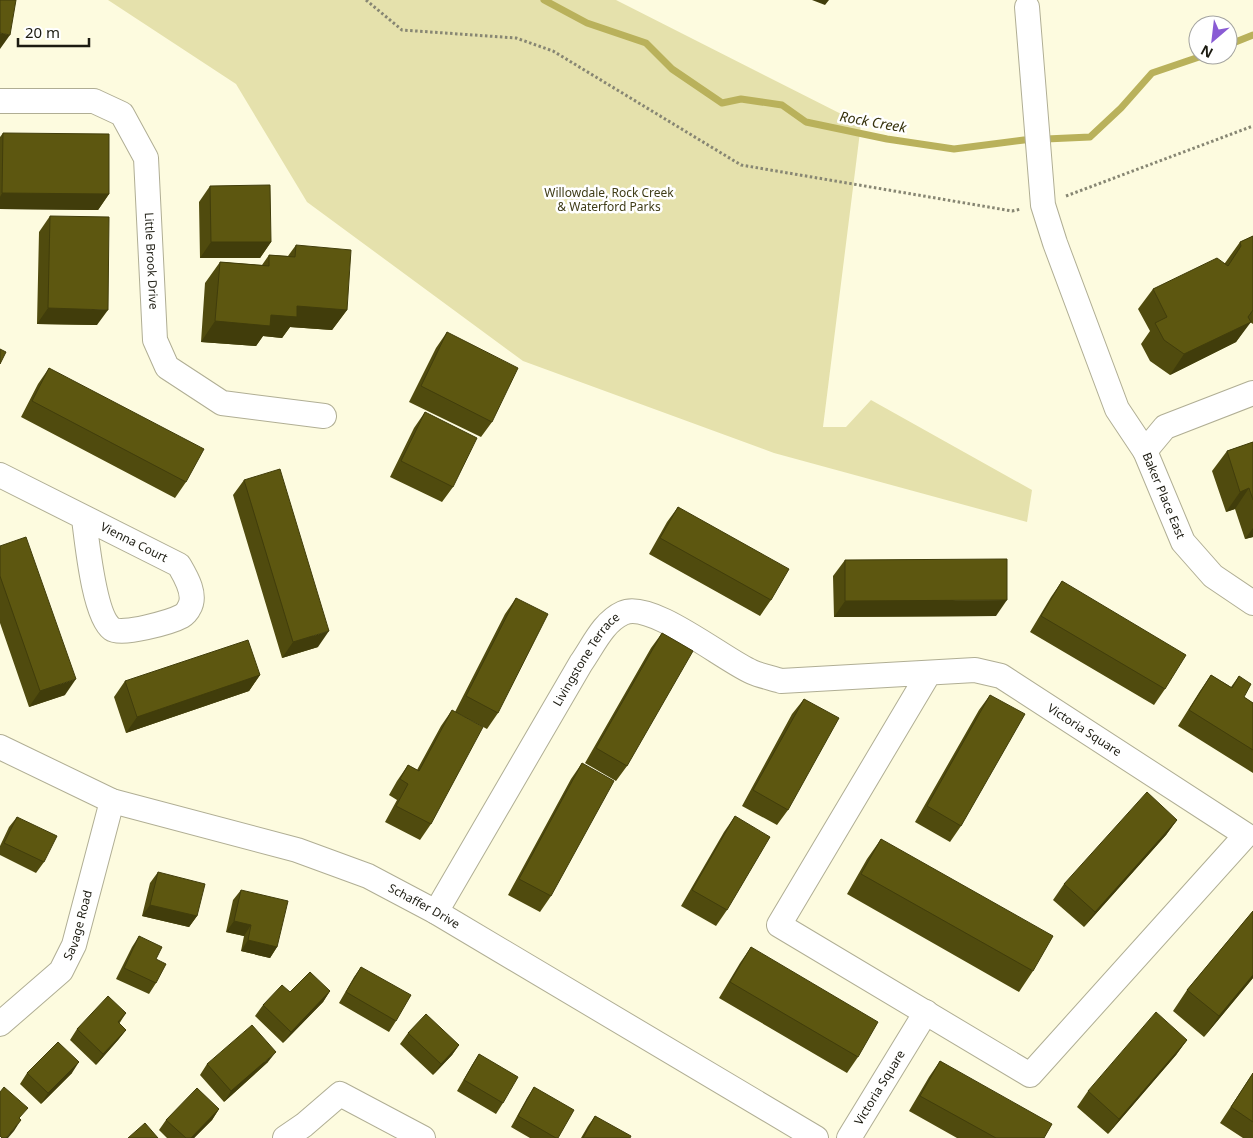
<svg xmlns="http://www.w3.org/2000/svg" width="1253" height="1138" font-family="'Noto Sans',sans-serif">
	<style>
		.green { fill: #e5e1ac }
		.lines { fill: none; stroke-linecap: round; stroke-linejoin: round }
		.stream { stroke: #b9b15b; stroke-width: 7 }
		.minor-casing { stroke: #b0ae94; stroke-width: 26 }
		.path { stroke: #878673; stroke-width: 3; stroke-dasharray: 2.5 2.5; stroke-linecap: butt }
		.minor { stroke: #fff; stroke-width: 24 }
		.wall { fill: #504b0e }
		.shaded-wall { fill: #413d0b }
		.building { fill: #5d5710; stroke: #413d0b }
		.labels { text-anchor: middle; stroke-width: 5; stroke-linejoin: round; paint-order: stroke }
		.park-label { font-size: 12px; fill: #3f3c17; stroke: #fff }
		.street-label { font-size: 12px; fill: #1c1b11; stroke: #fff }
		.water-label { font-size: 14px; font-style: italic; fill: #36320c; stroke: #fff }
	</style>
	<rect width="100%" height="100%" fill="#fdfbdf"/>
	<!-- green -->
	<path class="green" d="M108,0H616L861,124L823,427H846L871,400L1032,490L1027,522L774,453L523,361L307,202L236,84Z"/>
	<g class="lines">
		<!-- stream -->
		<path class="stream" d="M544,0L587,23L646,43L672,69L722,103L741,99L782,105L806,122L887,139L954,149L1024,140L1090,137L1121,108L1152,73L1205,55
			M1228,45L1253,35"/>
		<defs>
			<g id="minor">
				<path d="M1027,7L1043,205L1055,243L1117,409L1145,451"/>
				<path id="s1" d="M0,101H94L122,114L146,158L155,340L167,367L222,403L324,416"/>
				<path id="s2" d="M1253,393L1165,427L1145,451L1183,542L1213,576L1253,603"/>
				<path id="s3" d="M0,475L179,565C186,577 197,595 189,608C188,611 184,615 182,616C171,622 121,636 112,629C94,616 87,541 84,519"/>
				<path id="s4" d="M0,747L112,801L297,850L368,876L436,912L816,1138"/>
				<path id="s5" d="M436,912L581,663C593,646 603,622 623,613C651,600 724,660 752,672C761,676 772,678 781,681L975,670L1001,676L1246,835L1030,1075L779,925L929,673"/>
				<path id="s6" d="M0,1024L61,971L74,945L112,801"/>
				<path d="M285,1138L304,1125L340,1094L423,1138"/>
				<path id="s7" d="M849,1138L926,1012"/>
			</g>
		</defs>
		<!-- minor casing -->
		<use href="#minor" class="minor-casing"/>
		<!-- path -->
		<path class="path" d="M366,0L402,30L516,38L553,51L741,165L1012,211L1021,209
			M1066,196L1253,126"/>
		<!-- minor -->
		<use href="#minor" class="minor"/>
	</g>
	<!-- wall -->
	<path class="wall" d="M3,133L109,194L98,210L0,209V137Z
		M210,186L271,242L260,258H200L199,202Z
		M50,216L97,325L37,324L39,232Z
		M1253,236V324L1250,322L1236,342L1170,375L1150,361L1141,344L1150,331L1138,309L1153,289L1225,263L1240,242Z
		M296,245L347,310L332,330L290,327L282,338L263,336L256,346L201,342L205,283L220,262L262,265L269,255L288,256Z
		M447,332L492,422L481,437L409,402L436,348Z
		M49,368L186,482L175,498L21,417L38,384Z
		M425,412L453,487L442,502L390,477L414,428Z
		M1253,442V537L1245,539L1235,509L1226,512L1212,471L1227,451Z
		M244,480L318,647L282,658L233,495Z
		M678,507L771,600L760,616L649,554L667,522Z
		M0,546L65,695L29,707L0,623Z
		M845,560L996,616L834,617L833,576Z
		M1062,581L1165,689L1154,705L1030,632L1051,597Z
		M516,598L498,713L487,729L455,712L505,614Z
		M662,633L627,766L616,781L585,763L651,648Z
		M260,675L249,691L126,733L114,697L125,681Z
		M1211,675L1231,687L1239,676L1244,697L1253,703V773L1178,726L1200,691Z
		M990,695L961,826L950,842L915,822L979,710Z
		M804,699L788,810L777,825L742,806L792,714Z
		M452,710L431,824L420,840L385,822L397,800L389,795L397,781L408,765L417,770L441,726Z
		M582,763L551,896L540,912L508,895L571,779Z
		M735,816L727,910L716,926L681,906L724,832Z
		M17,817L44,862L36,873L0,855V846L9,827Z
		M1177,820L1166,835L1084,927L1053,900L1064,884Z
		M881,839L1033,971L1019,992L847,894L867,859Z
		M158,872L197,916L189,927L142,916L150,883Z
		M241,890L277,947L270,958L241,951L244,936L226,932L233,900Z
		M1253,911V978L1204,1037L1173,1011L1187,990Z
		M139,936L156,959V983L149,994L116,979L132,947Z
		M751,947L858,1057L847,1073L719,998L740,963Z
		M361,967L396,1021L389,1032L339,1003L354,977Z
		M330,991L323,1002L283,1043L255,1016L263,1005L290,992Z
		M126,1013L119,1024L126,1030L118,1040L96,1065L70,1040L77,1029Z
		M408,1033L459,1045L452,1055L433,1075L400,1044Z
		M1187,1040L1176,1055L1108,1134L1077,1107L1088,1091Z
		M479,1054L503,1103L496,1114L457,1091L472,1065Z
		M940,1061L1044,1138H957L909,1111L929,1077Z
		M268,1062L224,1102L200,1075L207,1064Z
		M27,1073H72L41,1104L20,1084Z
		M1253,1073V1138H1243L1220,1123Z
		M534,1087L558,1138H530L511,1127L527,1098Z
		M219,1109L212,1120L194,1138H167L159,1130L166,1120Z
		M595,1116L630,1138H581L588,1126Z"/>
	<!-- shaded-wall -->
	<path class="shaded-wall" d="M812,0H829L825,5Z
		M0,33L10,35L0,49Z
		M2,193L109,194L98,210L0,209V197Z
		M211,242H271L260,258H200Z
		M297,306L347,310L332,330L290,327L282,338L263,336L256,346L201,342L215,321L271,315Z
		M48,308L108,310L97,325L37,324Z
		M1251,322L1236,342L1170,375L1184,354Z
		M1249,488L1235,509L1226,512L1240,492Z
		M1253,528V537L1245,539Z
		M1007,600L996,616L834,617L845,601Z
		M329,631L318,647L282,658L293,642Z
		M260,675L249,691L126,733L137,717Z
		M76,679L65,695L29,707L40,691Z
		M1177,820L1166,835L1084,927L1095,912Z
		M150,905L197,916L189,927L142,916Z
		M234,921L251,925L244,936L226,932Z
		M248,940L277,947L270,958L241,951Z
		M1253,975V978L1204,1037L1219,1016Z
		M330,991L323,1002L283,1043L291,1032Z
		M126,1030L118,1040L96,1065L103,1054Z
		M1187,1040L1176,1055L1108,1134L1119,1119Z
		M459,1045L452,1055L433,1075L441,1064Z
		M276,1052L268,1062L224,1102L231,1091Z
		M79,1062L72,1073L41,1104L48,1093Z
		M219,1109L212,1120L194,1138H191Z
		M21,1120L14,1131L8,1138H6Z"/>
	<!-- building -->
	<path class="building" d="M0,0H16L10,35L0,33Z
		M3,133L109,134V194L2,193Z
		M270,185L271,242H211L210,186Z
		M50,216L109,217L108,310L48,308Z
		M1253,236V310L1248,317L1251,322L1184,354L1164,340L1155,323L1167,317L1153,289L1217,258L1228,266L1241,246L1240,242Z
		M296,245L351,250L347,310L297,306V317L271,315L270,326L215,321L220,262L269,266V255L295,257Z
		M447,332L518,368L492,422L421,386Z
		M0,349L6,352L0,364Z
		M49,368L204,449L186,482L32,401Z
		M425,412L477,438L453,487L401,461Z
		M1253,442V500L1249,488L1240,492L1227,451Z
		M280,469L329,631L293,642L244,480Z
		M678,507L789,569L771,600L660,538Z
		M26,537L76,679L40,691L0,576V546Z
		M1007,559V600L845,601V560Z
		M1062,581L1186,655L1165,689L1041,616Z
		M516,598L548,614L498,713L466,696Z
		M662,633L693,651L627,766L596,748Z
		M248,640L260,675L137,717L125,681Z
		M1211,675L1232,688L1239,676L1251,684L1244,697L1253,703V750L1189,710Z
		M990,695L1025,714L961,826L927,806Z
		M804,699L839,718L788,810L753,790Z
		M452,710L483,727L431,824L396,806L408,784L400,779L408,765L419,771Z
		M582,763L614,781L551,896L519,879Z
		M1147,792L1177,820L1095,912L1064,884Z
		M735,816L770,837L727,910L692,890Z
		M17,817L57,836L44,862L4,843Z
		M881,839L1053,936L1033,971L861,874Z
		M158,872L205,884L197,916L150,905Z
		M241,890L288,901L277,947L248,940L251,925L234,921Z
		M1253,911V975L1219,1016L1187,990Z
		M139,936L162,947L156,959L166,964L156,983L124,968Z
		M751,947L878,1022L858,1057L730,982Z
		M361,967L411,995L396,1021L346,992Z
		M310,972L330,991L291,1032L263,1005L282,985L290,992Z
		M108,996L126,1013L118,1022L126,1030L103,1054L77,1029Z
		M1156,1012L1187,1040L1119,1119L1088,1091Z
		M426,1014L459,1045L441,1064L408,1033Z
		M252,1025L276,1052L231,1091L207,1064Z
		M58,1042L79,1062L48,1093L27,1073Z
		M479,1054L518,1077L503,1103L464,1080Z
		M940,1061L1052,1124L1044,1138H996L920,1096Z
		M1253,1073V1122L1231,1107Z
		M4,1087L28,1108L19,1118L21,1120L6,1138H2L0,1136V1092Z
		M534,1087L574,1110L558,1138H556L518,1116Z
		M197,1088L219,1109L191,1138H186L166,1120Z
		M595,1116L631,1136L630,1138H583Z
		M145,1123L158,1138H128Z"/>
	<g class="labels">
		<!-- park labels -->
		<g class="park-label">
			<text x="609" y="197">Willowdale, Rock Creek<tspan x="609" dy="14">&amp; Waterford Parks</tspan></text>
		</g>
		<!-- street labels -->
		<g class="street-label">
			<text dy="4" stroke="none"><textPath href="#s1" startOffset="278">Little Brook Drive</textPath></text>
			<text dy="4" stroke="none"><textPath href="#s2" startOffset="174">Baker Place East</textPath></text>
			<text dy="4" stroke="none"><textPath href="#s3" startOffset="150">Vienna Court</textPath></text>
			<text dy="4" stroke="none"><textPath href="#s5" startOffset="294">Livingstone Terrace</textPath></text>
			<text dy="4" stroke="none"><textPath href="#s5" startOffset="850">Victoria Square</textPath></text>
			<text dy="4" stroke="none"><textPath href="#s4" startOffset="455">Schaffer Drive</textPath></text>
			<text dy="4" stroke="none"><textPath href="#s6" startOffset="130">Savage Road</textPath></text>
			<text dy="4" stroke="none"><textPath href="#s7" startOffset="59">Victoria Square</textPath></text>
		</g>
		<!-- water labels -->
		<g class="water-label">
			<text transform="translate(873 122) rotate(10)" y="5">Rock Creek</text>
		</g>
	</g>
	<!-- north arrow -->
	<g transform="translate(1213 40) rotate(208)"><circle r="24" fill="#ffffff" stroke="#a4a4a0"/>
	<path d="M0-4L9 19L0 12L-9 19Z" fill="#895bd4"/>
	<text y="-8" font-size="14" font-weight="bold" text-anchor="middle" fill="#1c1b11">N</text>
	</g>
	<!-- scale -->
	<path d="M18 38v8h71v-8" fill="none" stroke="#1c1b11" stroke-width="2.5"/>
	<text x="25" y="38" font-size="15" fill="#1c1b11" stroke="#ffffff" stroke-width="4" paint-order="stroke">20 m</text>
</svg>
